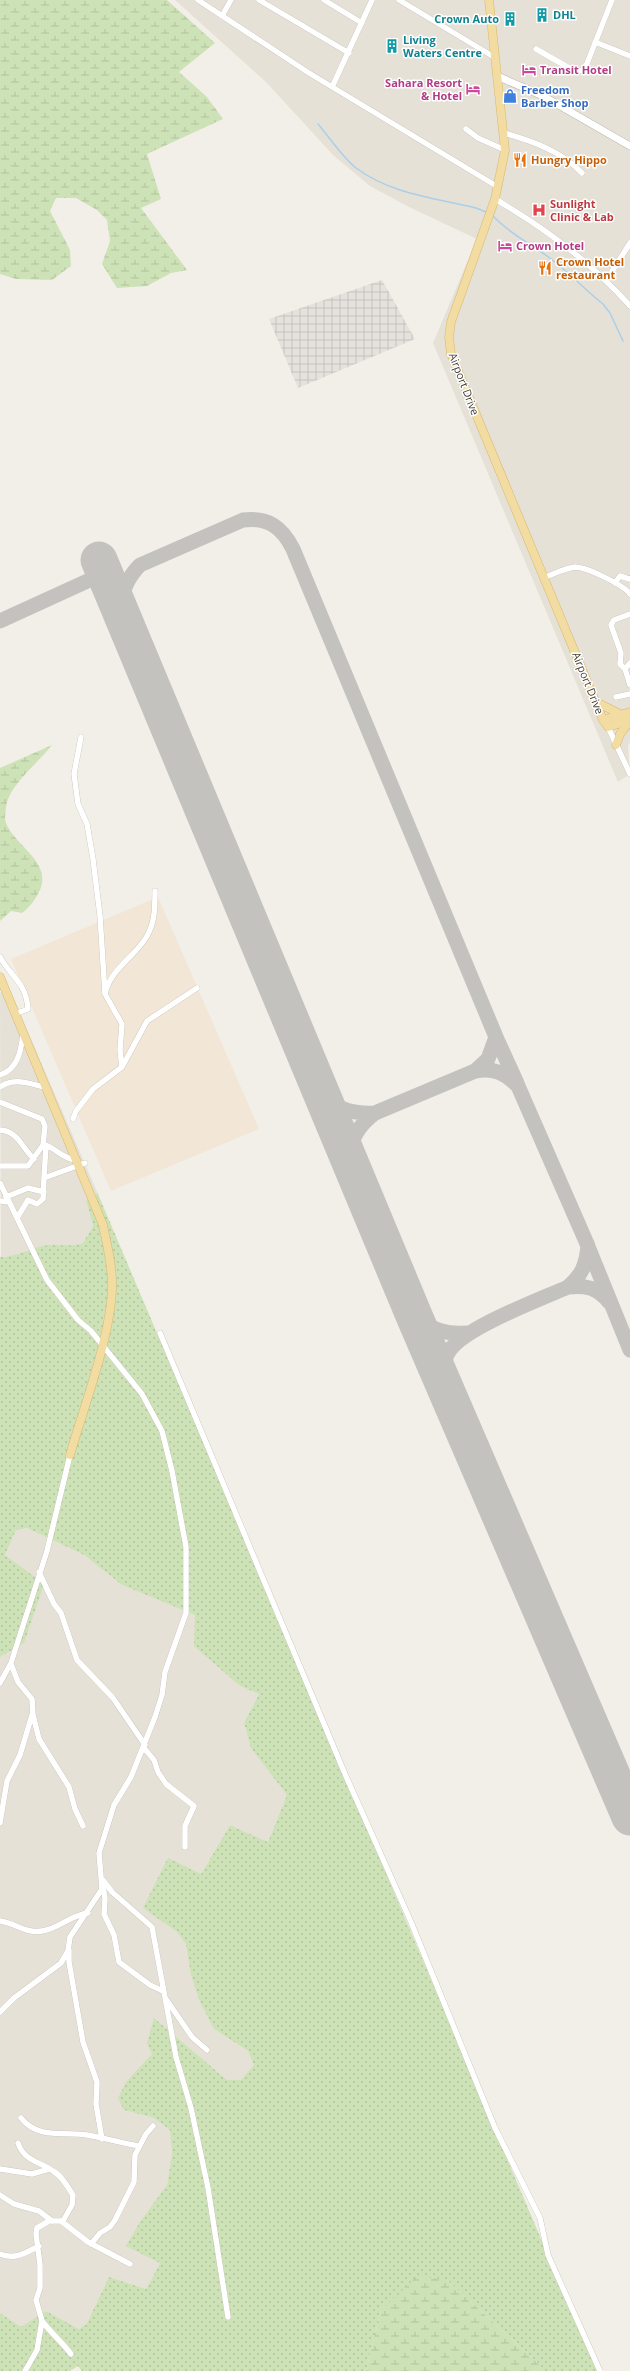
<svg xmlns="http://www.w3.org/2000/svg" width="630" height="2371" font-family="'Open Sans',sans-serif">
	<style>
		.residential { fill: #e5e1d7 }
		.commercial { fill: #f2e6d6 }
		.industrial { fill: url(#industrial-grid) }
		.grass { fill: url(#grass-dots) }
		.wetland { fill: url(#wetland-marsh) }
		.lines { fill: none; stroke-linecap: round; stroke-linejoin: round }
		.stream { stroke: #abcfe8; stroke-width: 1.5 }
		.taxiway { stroke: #c4c2bf; stroke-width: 15 }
		.runway { stroke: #c4c2bf; stroke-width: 37 }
		.minor-casing { stroke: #bcb7ac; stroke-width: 6 }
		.tertiary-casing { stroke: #bcb7ac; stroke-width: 8 }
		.primary-casing { stroke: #d6b972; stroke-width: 9 }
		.minor { stroke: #fff; stroke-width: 5.5 }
		.tertiary { stroke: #fff; stroke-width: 7 }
		.primary { stroke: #f3dca1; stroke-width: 8 }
		.labels { text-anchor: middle; stroke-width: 3; stroke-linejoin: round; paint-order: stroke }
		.culture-label { font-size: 11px; font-weight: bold; fill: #0d838f; stroke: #fff; text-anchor: start }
		.hotel-label { font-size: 11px; font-weight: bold; fill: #b23c85; stroke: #fff; text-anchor: start }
		.shop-label { font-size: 11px; font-weight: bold; fill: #366cbe; stroke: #fff; text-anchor: start }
		.food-label { font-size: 11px; font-weight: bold; fill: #c56008; stroke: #fff; text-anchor: start }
		.health-label { font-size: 11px; font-weight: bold; fill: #be3a42; stroke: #fff; text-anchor: start }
		.street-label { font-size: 11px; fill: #454038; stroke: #fff }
	</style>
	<defs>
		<pattern id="industrial-grid" width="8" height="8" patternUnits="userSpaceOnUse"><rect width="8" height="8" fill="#e5e1dd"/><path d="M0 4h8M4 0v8" fill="none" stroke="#c6c2be"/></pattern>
		<pattern id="grass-dots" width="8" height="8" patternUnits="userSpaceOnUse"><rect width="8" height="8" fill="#cde2b6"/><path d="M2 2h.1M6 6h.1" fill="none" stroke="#b1c39d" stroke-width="1.8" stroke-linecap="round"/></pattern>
		<pattern id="wetland-marsh" width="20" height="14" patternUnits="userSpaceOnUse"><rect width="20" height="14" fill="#cde2b6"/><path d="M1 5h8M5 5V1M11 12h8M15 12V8" fill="none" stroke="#b1c39d"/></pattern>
	</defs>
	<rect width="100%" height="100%" fill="#f2efe8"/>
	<!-- residential -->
	<path class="residential" d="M175,0H630V742L628,746L630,774L618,782L433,343L477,239L409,207L370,186L334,156L266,82Z
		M9,988L98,1194L86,1200L93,1226L83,1243L70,1247L43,1246L19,1255L1,1257L0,993Z
		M27,1528L84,1555L122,1585L196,1615L221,1669L240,1686L259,1694L244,1723L251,1747L287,1795L268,1842L230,1825L201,1874L144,1908L177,1932L187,1944L191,1975L214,2029L248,2051L255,2065L241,2080H227L154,2018L152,2054L142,2066L124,2110L154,2118L170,2130L172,2154L167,2185L159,2198L160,2263L146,2289L109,2277L87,2323L79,2329L46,2311L21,2328L0,2313V1657L24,1643L5,1555L16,1530Z"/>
	<!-- commercial -->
	<path class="commercial" d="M158,897L259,1129L111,1191L11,959Z"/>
	<!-- industrial -->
	<path class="industrial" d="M382,280L415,339L298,388L269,319Z"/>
	<!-- grass -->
	<path class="grass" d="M98,1194L597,2371H542L540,2365L447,2280L381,2310L366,2371H82L78,2366L70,2371H0V2313L21,2327L46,2311L79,2329L87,2323L109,2277L146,2289L160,2263L126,2246L140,2222L167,2185L172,2154L170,2130L154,2118L124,2110L118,2098L126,2082L152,2054L147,2043L154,2018L227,2080H241L254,2065L248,2051L214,2029L200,2002L191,1975L186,1944L177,1932L143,1908L168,1858L201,1874L230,1825L268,1842L287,1795L251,1748L244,1723L259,1694L240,1686L194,1646L195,1615L122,1585L84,1555L27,1528L16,1530L5,1555L44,1584L24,1643L0,1657V1257C16,1257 27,1250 42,1246C56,1243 67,1248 83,1243L93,1226L86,1200Z"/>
	<!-- wetland -->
	<path class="wetland" d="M0,0H167L215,43L179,72L207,97L223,119L147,154L161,199L141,208L187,270L171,273L147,286L117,288L102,264L110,241L107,220L97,210L76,198H56L50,211L70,250L71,266L52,280L16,279L0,274Z
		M52,745C39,762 13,782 7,802C6,807 4,819 6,823C15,846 52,862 40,890C35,900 31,906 22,913L11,911L0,921V768Z
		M417,2276L447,2280L540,2365L542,2371H366L381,2310Z"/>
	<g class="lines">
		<!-- stream -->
		<path class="stream" d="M318,124C330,138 342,157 356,168C391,194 434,198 476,208L486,212
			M493,216C509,233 529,243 547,256C567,270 584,289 603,304L610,313L623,341"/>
		<!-- taxiway -->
		<path class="taxiway" d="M119,607C123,590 128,577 140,565L243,520C268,517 282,527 293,549L496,1037L488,1059L475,1071L375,1113C359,1125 351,1138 349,1157
			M0,621L105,573
			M496,1037L517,1083
			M323,1098C340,1110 354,1114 375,1113
			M589,1249L630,1350
			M568,1287C585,1285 597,1287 609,1302
			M415,1318C432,1329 446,1335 467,1333
			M444,1383C443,1372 443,1359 450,1350C466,1327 539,1300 568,1287C582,1275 586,1265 588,1246L518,1086C504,1072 494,1068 475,1071"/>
		<!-- runway -->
		<path class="runway" d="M99,560L415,1318L630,1817"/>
		<defs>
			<path id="minor" d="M198,0L309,73L498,187
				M259,0L349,53
				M324,0L362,23
				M399,0L494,57
				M222,16L231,0
				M595,42L630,56
				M536,49L571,69L582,71L586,66L612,0
				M333,85L372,0
				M466,129L478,138L505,150
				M504,133C532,141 561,151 582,173
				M495,199C545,228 591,262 630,306
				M606,281L630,243
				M545,577C554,574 565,568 575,567C586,567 624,585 630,594
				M615,583L620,576L630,579
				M630,614L614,620L611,625L621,653L620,664L625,669L630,685
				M625,669L630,663
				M616,697L630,694
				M608,727L630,774
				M81,737L74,774L78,804L87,824L93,859L100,916L105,994
				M0,957C11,977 26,982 28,1009L20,1012
				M122,1067L120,1050L122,1024L105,994C110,969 135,957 147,936C155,922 155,907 155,891
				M0,1075C18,1069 21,1051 23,1034
				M0,1087C14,1077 30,1084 45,1087
				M0,1102L42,1119L45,1126L43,1145
				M73,1119L76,1111L93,1089L122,1067L147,1021L197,988
				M0,1130C18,1131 22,1148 34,1159
				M0,1166H28L43,1145C53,1145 59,1157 75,1160
				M44,1178L46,1145
				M0,1183L47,1280L78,1320L91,1331L142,1394L162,1431L172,1471L186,1547V1613L165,1672L162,1695L155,1717L131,1777L114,1805L99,1853L102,1889L70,1937L68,1951L61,1963L14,1998L0,2012
				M6,1197L28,1188L44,1192
				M0,1201L9,1202
				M17,1218L28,1200L37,1204L43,1199L44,1178L85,1163
				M160,1333L345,1774L411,1922L495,2128L540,2218L548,2255L600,2371
				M39,1572L54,1604L61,1613L77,1660L113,1698L145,1745
				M11,1664L18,1682L32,1699L33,1715L39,1739L69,1787L75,1809L83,1826
				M0,1683L11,1663L47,1551L70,1455
				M144,1748L154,1760L158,1772L166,1784L194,1806L185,1826V1847
				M0,1823L7,1781L20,1755L32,1715
				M103,1880L112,1892L152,1927L176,2057L191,2108L208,2188L228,2317
				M103,1886L105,1898L104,1914L114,1935L119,1962L150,1985L163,1991
				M0,1921C15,1923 26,1934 42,1931C59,1929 70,1915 88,1913
				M69,1950V1962L83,2042L97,2082L96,2104L102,2139
				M166,1999L192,2037L207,2050
				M21,2118C39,2140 63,2131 87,2135C105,2138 122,2143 139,2146
				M18,2143C24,2161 40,2162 53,2171C62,2176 68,2187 73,2195L72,2205L63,2221H49L37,2228L36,2234L40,2265V2288L36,2300L42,2321L37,2350L25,2371
				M0,2169L32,2174L49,2169
				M0,2195L14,2204L39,2211L52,2221
				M61,2221L88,2242L130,2264
				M91,2244L100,2233L110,2227L115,2220L134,2182L135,2155L146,2134L153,2126
				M0,2254C15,2260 25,2253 39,2246
				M42,2321C51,2333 62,2342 71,2354"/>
			<path id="tertiary" d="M497,76L543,96L630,146"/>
			<path id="primary" d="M489,0L505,150L495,199L451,322L449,337L451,354L603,720L608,727L630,720
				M596,702L622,715
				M603,720L630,712
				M616,745L620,734L630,721
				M0,977L103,1225C107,1245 113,1268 112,1289C110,1339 84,1406 70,1455"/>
		</defs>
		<!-- minor casing -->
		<use href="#minor" class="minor-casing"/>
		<!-- tertiary casing -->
		<use href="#tertiary" class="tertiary-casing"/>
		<!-- primary casing -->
		<use href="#primary" class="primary-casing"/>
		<!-- minor -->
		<use href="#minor" class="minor"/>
		<!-- tertiary -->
		<use href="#tertiary" class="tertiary"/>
		<!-- primary -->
		<use href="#primary" class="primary"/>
	</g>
	<!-- icons -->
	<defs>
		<symbol id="building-bare" viewBox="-9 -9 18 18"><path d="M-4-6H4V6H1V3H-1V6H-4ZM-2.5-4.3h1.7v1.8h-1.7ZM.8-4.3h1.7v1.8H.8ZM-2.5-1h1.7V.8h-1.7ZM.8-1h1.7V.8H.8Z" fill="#0f9aa8" stroke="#fff" stroke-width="2.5" paint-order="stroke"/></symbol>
		<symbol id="hotel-bare" viewBox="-9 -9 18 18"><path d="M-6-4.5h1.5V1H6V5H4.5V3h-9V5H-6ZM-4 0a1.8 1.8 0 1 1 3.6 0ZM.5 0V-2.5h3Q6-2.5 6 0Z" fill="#d1479c" stroke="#fff" stroke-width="2.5" paint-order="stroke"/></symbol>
		<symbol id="shop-bare" viewBox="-9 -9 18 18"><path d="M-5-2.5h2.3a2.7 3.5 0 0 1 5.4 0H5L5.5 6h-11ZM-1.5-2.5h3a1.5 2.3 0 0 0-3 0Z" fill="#3f7fe0" stroke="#fff" stroke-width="2.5" paint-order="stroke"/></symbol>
		<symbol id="restaurant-bare" viewBox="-9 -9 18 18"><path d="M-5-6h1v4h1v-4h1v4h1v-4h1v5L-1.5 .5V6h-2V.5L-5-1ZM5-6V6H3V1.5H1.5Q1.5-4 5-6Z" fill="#e8710a" stroke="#fff" stroke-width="2.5" paint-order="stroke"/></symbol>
		<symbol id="hospital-bare" viewBox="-9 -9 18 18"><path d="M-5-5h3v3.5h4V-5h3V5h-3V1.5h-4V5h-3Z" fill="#e0444e" stroke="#fff" stroke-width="2.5" paint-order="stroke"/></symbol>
	</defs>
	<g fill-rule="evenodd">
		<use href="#building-bare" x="532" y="5" width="20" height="20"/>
		<use href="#building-bare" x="500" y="9" width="20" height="20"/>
		<use href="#building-bare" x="382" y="36" width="20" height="20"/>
		<use href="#hotel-bare" x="519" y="60" width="20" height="20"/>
		<use href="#hotel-bare" x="463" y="79" width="20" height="20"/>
		<use href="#shop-bare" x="500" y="86" width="20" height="20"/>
		<use href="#restaurant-bare" x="510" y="150" width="20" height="20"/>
		<use href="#hospital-bare" x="529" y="200" width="20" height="20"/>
		<use href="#hotel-bare" x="495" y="236" width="20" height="20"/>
		<use href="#restaurant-bare" x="535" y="258" width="20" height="20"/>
	</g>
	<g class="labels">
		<!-- culture labels -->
		<g class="culture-label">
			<text x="553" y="19">DHL</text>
			<text x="499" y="23" text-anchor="end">Crown Auto</text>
			<text x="403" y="44">Living<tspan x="403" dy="13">Waters Centre</tspan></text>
		</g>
		<!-- hotel labels -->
		<g class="hotel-label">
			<text x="540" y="74">Transit Hotel</text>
			<text x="462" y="87" text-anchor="end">Sahara Resort<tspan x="462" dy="13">&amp; Hotel</tspan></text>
			<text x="516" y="250">Crown Hotel</text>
		</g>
		<!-- shop labels -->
		<g class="shop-label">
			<text x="521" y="94">Freedom<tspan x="521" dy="13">Barber Shop</tspan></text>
		</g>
		<!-- food labels -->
		<g class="food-label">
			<text x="531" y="164">Hungry Hippo</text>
			<text x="556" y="266">Crown Hotel<tspan x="556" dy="13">restaurant</tspan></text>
		</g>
		<!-- health labels -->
		<g class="health-label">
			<text x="550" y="208">Sunlight<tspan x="550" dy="13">Clinic &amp; Lab</tspan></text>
		</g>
		<!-- street labels -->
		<g class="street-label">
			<text transform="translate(464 384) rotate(69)" y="4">Airport Drive</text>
			<text transform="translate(588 683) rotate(68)" y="4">Airport Drive</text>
		</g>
	</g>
</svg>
